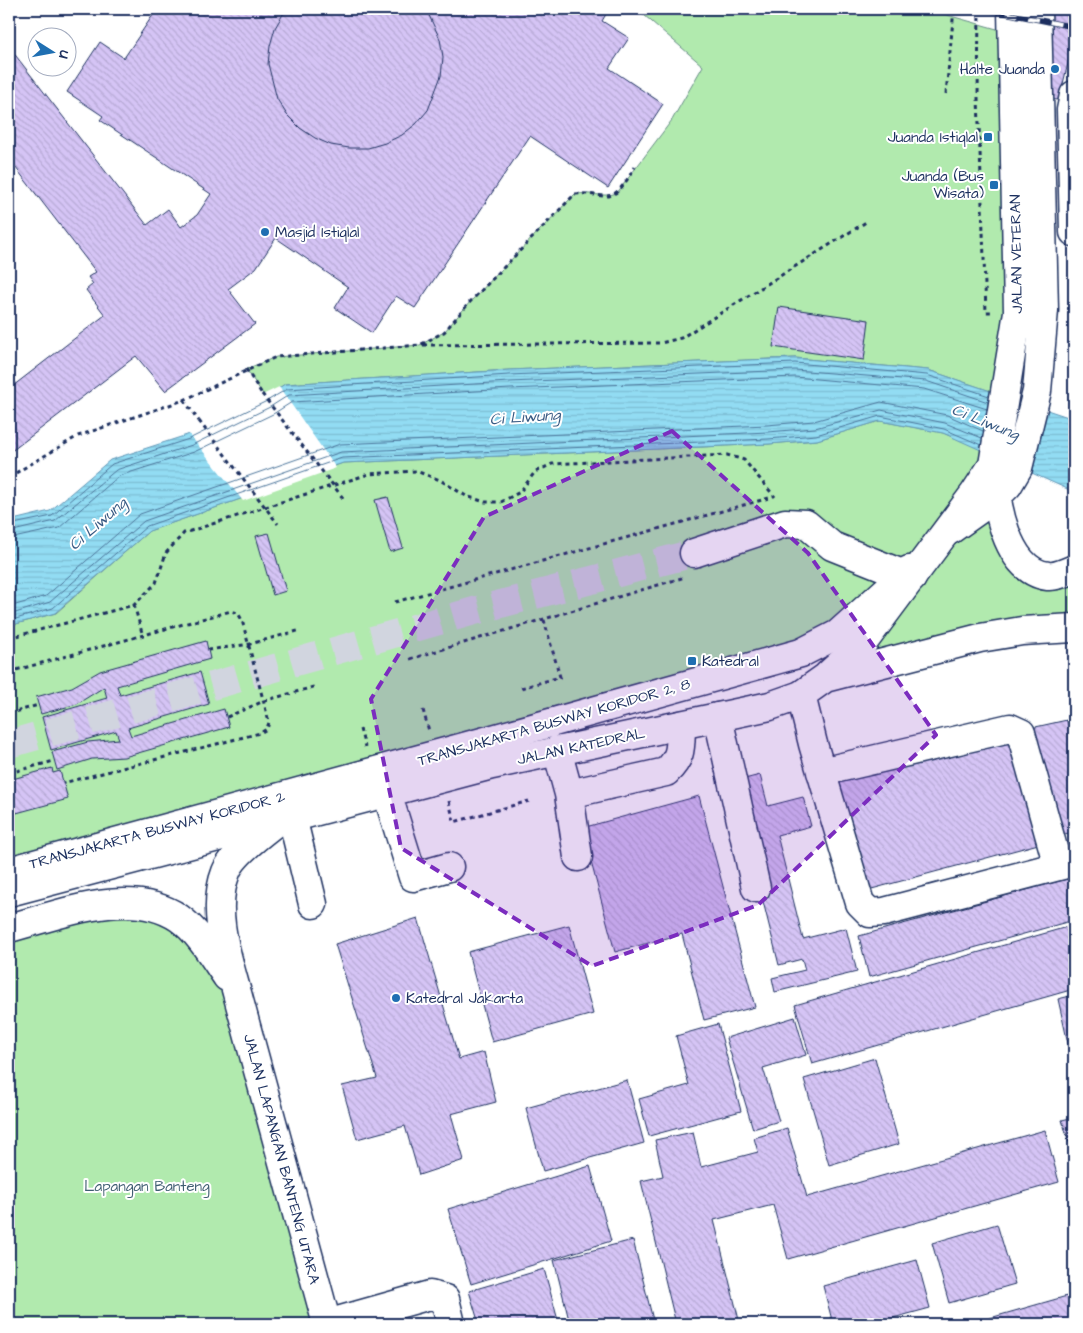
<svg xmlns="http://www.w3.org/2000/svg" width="1083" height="1333" font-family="'Architects Daughter',sans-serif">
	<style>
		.green { fill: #b1eaae; stroke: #668c86 }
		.water { fill: url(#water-rules); stroke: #6297b7 }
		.pier { fill: #fff }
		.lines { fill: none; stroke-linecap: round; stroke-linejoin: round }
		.shore { stroke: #4b749a; stroke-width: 1 }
		.building { fill: url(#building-back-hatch); stroke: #1b2f5e }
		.minor-tunnel { stroke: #d1d5df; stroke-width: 28; stroke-dasharray: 28 14; stroke-linecap: butt }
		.minor-casing { stroke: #1b2f5e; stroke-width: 31 }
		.major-casing { stroke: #1b2f5e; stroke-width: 31 }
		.path { stroke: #1b2f5e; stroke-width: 3; stroke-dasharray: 4 4; stroke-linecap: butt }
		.minor { stroke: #fff; stroke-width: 28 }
		.major { stroke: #fff; stroke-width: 28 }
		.rail-casing { stroke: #1b2f5e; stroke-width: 5.5 }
		.rail { stroke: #fff; stroke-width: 4; stroke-dasharray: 11; stroke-linecap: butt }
		.path-bridge { stroke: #1b2f5e; stroke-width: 3; stroke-dasharray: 4 4; stroke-linecap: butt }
		.marked { fill: #7b2cbf; fill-opacity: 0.2; stroke: #7b2cbf; stroke-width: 4; stroke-dasharray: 10 6; stroke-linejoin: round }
		.poi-dot { fill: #1f6fb2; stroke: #fff; stroke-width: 2 }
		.labels { text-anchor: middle; stroke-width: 4; stroke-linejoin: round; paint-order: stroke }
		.poi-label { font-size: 15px; fill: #1b2f5e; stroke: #fff; text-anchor: end }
		.street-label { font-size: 15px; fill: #1b2f5e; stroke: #fff }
		.park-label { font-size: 15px; fill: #405e72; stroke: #fff }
		.water-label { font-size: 16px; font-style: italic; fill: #395a83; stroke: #fff }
	</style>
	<defs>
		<pattern id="water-rules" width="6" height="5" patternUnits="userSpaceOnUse" patternTransform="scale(1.25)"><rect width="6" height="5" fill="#92dcf3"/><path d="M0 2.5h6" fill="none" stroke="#7dbdd3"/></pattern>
		<pattern id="building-back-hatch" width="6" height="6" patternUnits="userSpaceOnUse" patternTransform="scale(1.25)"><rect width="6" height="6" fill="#d5c4f5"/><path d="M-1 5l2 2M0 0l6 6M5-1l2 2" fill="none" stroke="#b6a9d4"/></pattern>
	</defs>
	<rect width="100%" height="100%" fill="#fff"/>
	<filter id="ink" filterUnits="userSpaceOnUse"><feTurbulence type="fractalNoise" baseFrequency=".02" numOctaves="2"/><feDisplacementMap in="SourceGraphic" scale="10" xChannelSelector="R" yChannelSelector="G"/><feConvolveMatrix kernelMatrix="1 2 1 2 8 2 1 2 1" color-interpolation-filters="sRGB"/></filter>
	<g filter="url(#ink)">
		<!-- green -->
		<path class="green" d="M637,9H926L1011,33L1005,396L928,370L795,358L509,370L285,384L265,397L246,369L276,357L420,345L444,332L470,302L575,194C590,192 603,198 617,193L672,120L703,66Z
			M880,421L943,433L995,454L994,459L1033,571L1074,569V628L825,678L838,634L9,870V626L56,613L149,531L343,463L769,444L817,440Z
			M140,904L217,963L329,1324H9V928Z"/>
		<!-- water -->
		<path class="water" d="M795,358L928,370L1074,419V492L943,433L880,421L817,440L769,444L343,463L149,531L55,613L9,626V521L50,511L110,460L187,435L265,397L285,384L509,370Z"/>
		<!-- pier -->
		<path class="pier" d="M279,387L336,468L243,501L189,434L184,433Z"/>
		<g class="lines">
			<!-- shore -->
			<path class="shore" d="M9,525L52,516L112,464L189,439L267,401L287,389L509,375L795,363L927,375L989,396
				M9,532L55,521L116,470L192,445L270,407L289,395L509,382L795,370L926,381L988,402
				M9,539L59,528L119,476L194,452L273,414L292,402L510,389L795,377L924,389L987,409
				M9,607L46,596L140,514L340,444L767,425L814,421L881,402L947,415L983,431
				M9,615L50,602L144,521L341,452L768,432L815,428L881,410L945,423L982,438
				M9,621L53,608L147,526L342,458L768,439L816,435L880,416L944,429L981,445"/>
		</g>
		<!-- building -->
		<path class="building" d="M157,9H609L602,21L629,38L609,68L663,104L608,188L530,136L415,308L396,296L372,333L335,308L348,287L276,238L256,268L228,289L255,324L165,391L136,356L9,453V389L105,315L86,290L93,284L88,277L96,272L9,159V47L147,225L168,209L181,227L197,215L211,194L100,120L103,116L67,92L100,42L124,58Z
			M286,9H426L440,39L443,57L441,76L428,110L416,124L402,135L385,143L368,148H349L331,145L315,138L300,128L287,115L277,99L268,64L270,46L275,28Z
			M1043,9H1074V39L1059,100L1043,99Z
			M779,307L869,320L864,360L773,347Z
			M388,497L403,548L390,552L375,500Z
			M269,533L286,591L273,595L256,536Z
			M206,641L210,659L117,686L120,695L200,672L209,704L128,728L131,736L224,709L229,727L124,757L92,759L57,770L52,752L88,742L119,739L116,731L51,750L42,717L107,698L104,687L77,704L41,714L36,697L72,687L100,671Z
			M1067,720L1074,750V832L1056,836L1031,728Z
			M1011,732L1042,843L868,890L839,780Z
			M52,768L53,773L60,771L68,799L9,815V780Z
			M760,775L768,806L803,797L811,826L777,835L803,939L846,928L857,972L775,992L772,978L805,970L802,959L779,965L733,782Z
			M699,796L755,1007L704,1020L682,934L615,952L582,828Z
			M1074,877V920L869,977L859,936Z
			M418,918L459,1059L484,1052L496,1102L451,1114L464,1160L419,1175L405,1126L357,1139L342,1086L377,1078L335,944Z
			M569,925L593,1014L492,1042L468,952Z
			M1074,925V989L812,1064L795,1005Z
			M1074,995V1070L1058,999Z
			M795,1017L806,1055L763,1068L779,1121L753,1129L726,1038Z
			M718,1024L741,1111L649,1136L639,1099L689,1085L676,1036Z
			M875,1058L899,1144L829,1165L804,1079Z
			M627,1080L644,1143L543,1171L526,1108Z
			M1074,1117V1158L1062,1120Z
			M787,1128L807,1197L1045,1130L1059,1182L788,1259L773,1205L714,1220L740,1324H676L641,1181L663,1176L655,1140L693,1132L701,1167L758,1152L754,1138Z
			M590,1166L611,1241L471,1284L448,1209Z
			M997,1224L1015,1284L949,1303L932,1243Z
			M633,1240L654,1324H570L554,1260Z
			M917,1260L930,1308L871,1324H833L823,1286Z
			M544,1269L559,1324H479L469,1291Z
			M1074,1294V1324H969Z"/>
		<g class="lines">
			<!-- minor-tunnel -->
			<path class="minor-tunnel" d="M9,744L474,611L694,553"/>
			<defs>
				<path id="minor" d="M1074,95L1071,110L1074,232
					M950,530L995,498L1008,485L1018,468L1037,391L1044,310L1037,9
					M694,553L785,523L806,524L832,546L912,578
					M801,695L813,744L860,903L870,913L884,912L1074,862
					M718,717L756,888
					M557,750L569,794L578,857
					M821,772L1010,728L1021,733L1058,866
					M387,793L413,877L449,867
					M569,794L666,772C683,756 680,746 681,725
					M292,817L313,904
					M9,871L482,742L801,653L838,634L909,570
					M327,1324L430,1295L445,1299L451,1324"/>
				<path id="major" d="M993,465C995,499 1005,571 1048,576C1055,577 1067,572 1074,569
					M828,675L862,644L974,494L993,465L1018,312L1012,9
					M272,825C259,835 232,856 226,872C211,910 227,956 237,993L327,1324
					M9,892L492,765L770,706L801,695L825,678L980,638L1022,631L1074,628
					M9,928C60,915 130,885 179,918C199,932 214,958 227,977"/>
			</defs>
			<!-- minor casing -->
			<use href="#minor" class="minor-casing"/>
			<!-- major casing -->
			<use href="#major" class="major-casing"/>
			<!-- path -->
			<path class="path" d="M979,9L978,98L986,312H992
				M946,94L954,9
				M423,345L661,343L681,338L866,222
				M246,369L262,394
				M184,400L199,421
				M9,477L78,436L184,400L276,357L420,345L444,332L470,302L575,194C587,193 593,195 604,196C618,198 628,178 635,167
				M395,602L769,498
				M134,605L143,636
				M9,638L134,605L156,583L166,553L184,533L369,474L416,471L440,480L466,496L485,502H501L520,492L535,472L552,464L727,455L744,460L775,497
				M208,650L250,644L301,630
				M410,659L685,577
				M9,672L231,611L238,613L242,620L269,722L267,729L260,733L63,783
				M521,688L560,677L544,620
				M423,710L429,731
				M9,714L38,705
				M227,717L264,701L317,686
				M360,729L365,747
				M9,773L54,761
				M9,779V780
				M449,801L454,822L529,801"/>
			<!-- minor -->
			<use href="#minor" class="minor"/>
			<!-- major -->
			<use href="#major" class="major"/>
			<defs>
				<path id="rail" d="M985,9L1074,27
					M1072,9H1074"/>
			</defs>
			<!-- rail casing -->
			<use href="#rail" class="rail-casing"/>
			<!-- rail -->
			<use href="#rail" class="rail"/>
			<!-- path-bridge -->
			<path class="path-bridge" d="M262,394L343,498
				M199,421L278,524"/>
		</g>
	</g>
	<!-- marked area -->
	<path class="marked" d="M672,431L808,553L936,735L758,905L592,966L401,848L371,699L484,517Z"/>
	<!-- markers -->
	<g class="poi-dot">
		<circle cx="1055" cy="69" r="5"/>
		<rect x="983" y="132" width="10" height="10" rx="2.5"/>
		<rect x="989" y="180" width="10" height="10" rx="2.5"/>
		<circle cx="265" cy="232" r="5"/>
		<rect x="687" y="656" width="10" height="10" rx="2.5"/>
		<circle cx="396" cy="998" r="5"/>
	</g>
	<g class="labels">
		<!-- poi labels -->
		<g class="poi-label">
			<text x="1045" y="74">Halte Juanda</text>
			<text x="978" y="142">Juanda Istiqlal</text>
			<text x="984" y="181">Juanda (Bus<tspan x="984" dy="17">Wisata)</tspan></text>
			<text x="275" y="237" text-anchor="start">Masjid Istiqlal</text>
			<text x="702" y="666" text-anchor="start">Katedral</text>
			<text x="406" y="1003" text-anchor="start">Katedral Jakarta</text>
		</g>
		<!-- street labels -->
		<g class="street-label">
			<text transform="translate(1016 254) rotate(-91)" y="5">JALAN VETERAN</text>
			<text transform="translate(554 722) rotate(-16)" y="5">TRANSJAKARTA BUSWAY KORIDOR 2, 8</text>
			<text transform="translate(581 746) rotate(-12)" y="5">JALAN KATEDRAL</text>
			<text transform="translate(157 830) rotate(-15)" y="5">TRANSJAKARTA BUSWAY KORIDOR 2</text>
			<text transform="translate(282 1159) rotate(75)" y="5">JALAN LAPANGAN BANTENG UTARA</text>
		</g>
		<!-- park labels -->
		<g class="park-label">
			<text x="147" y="1191">Lapangan Banteng</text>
		</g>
		<!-- water labels -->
		<g class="water-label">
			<text transform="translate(525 416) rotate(-4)" y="6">Ci Liwung</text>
			<text transform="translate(986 421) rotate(22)" y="6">Ci Liwung</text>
			<text transform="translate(97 523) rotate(-41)" y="6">Ci Liwung</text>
		</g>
	</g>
	<!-- margin -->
	<rect width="1083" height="1333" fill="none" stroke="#fff" stroke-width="30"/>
	<rect x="15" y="15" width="1053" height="1303" fill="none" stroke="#1b2f5e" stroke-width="2" filter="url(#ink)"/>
	<!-- north arrow -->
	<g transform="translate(52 52) rotate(101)"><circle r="24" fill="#ffffff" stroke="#a4acbf"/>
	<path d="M0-4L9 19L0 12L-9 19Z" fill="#1f6fb2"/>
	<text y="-8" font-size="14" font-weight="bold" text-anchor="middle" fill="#1b2f5e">U</text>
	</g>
</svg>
